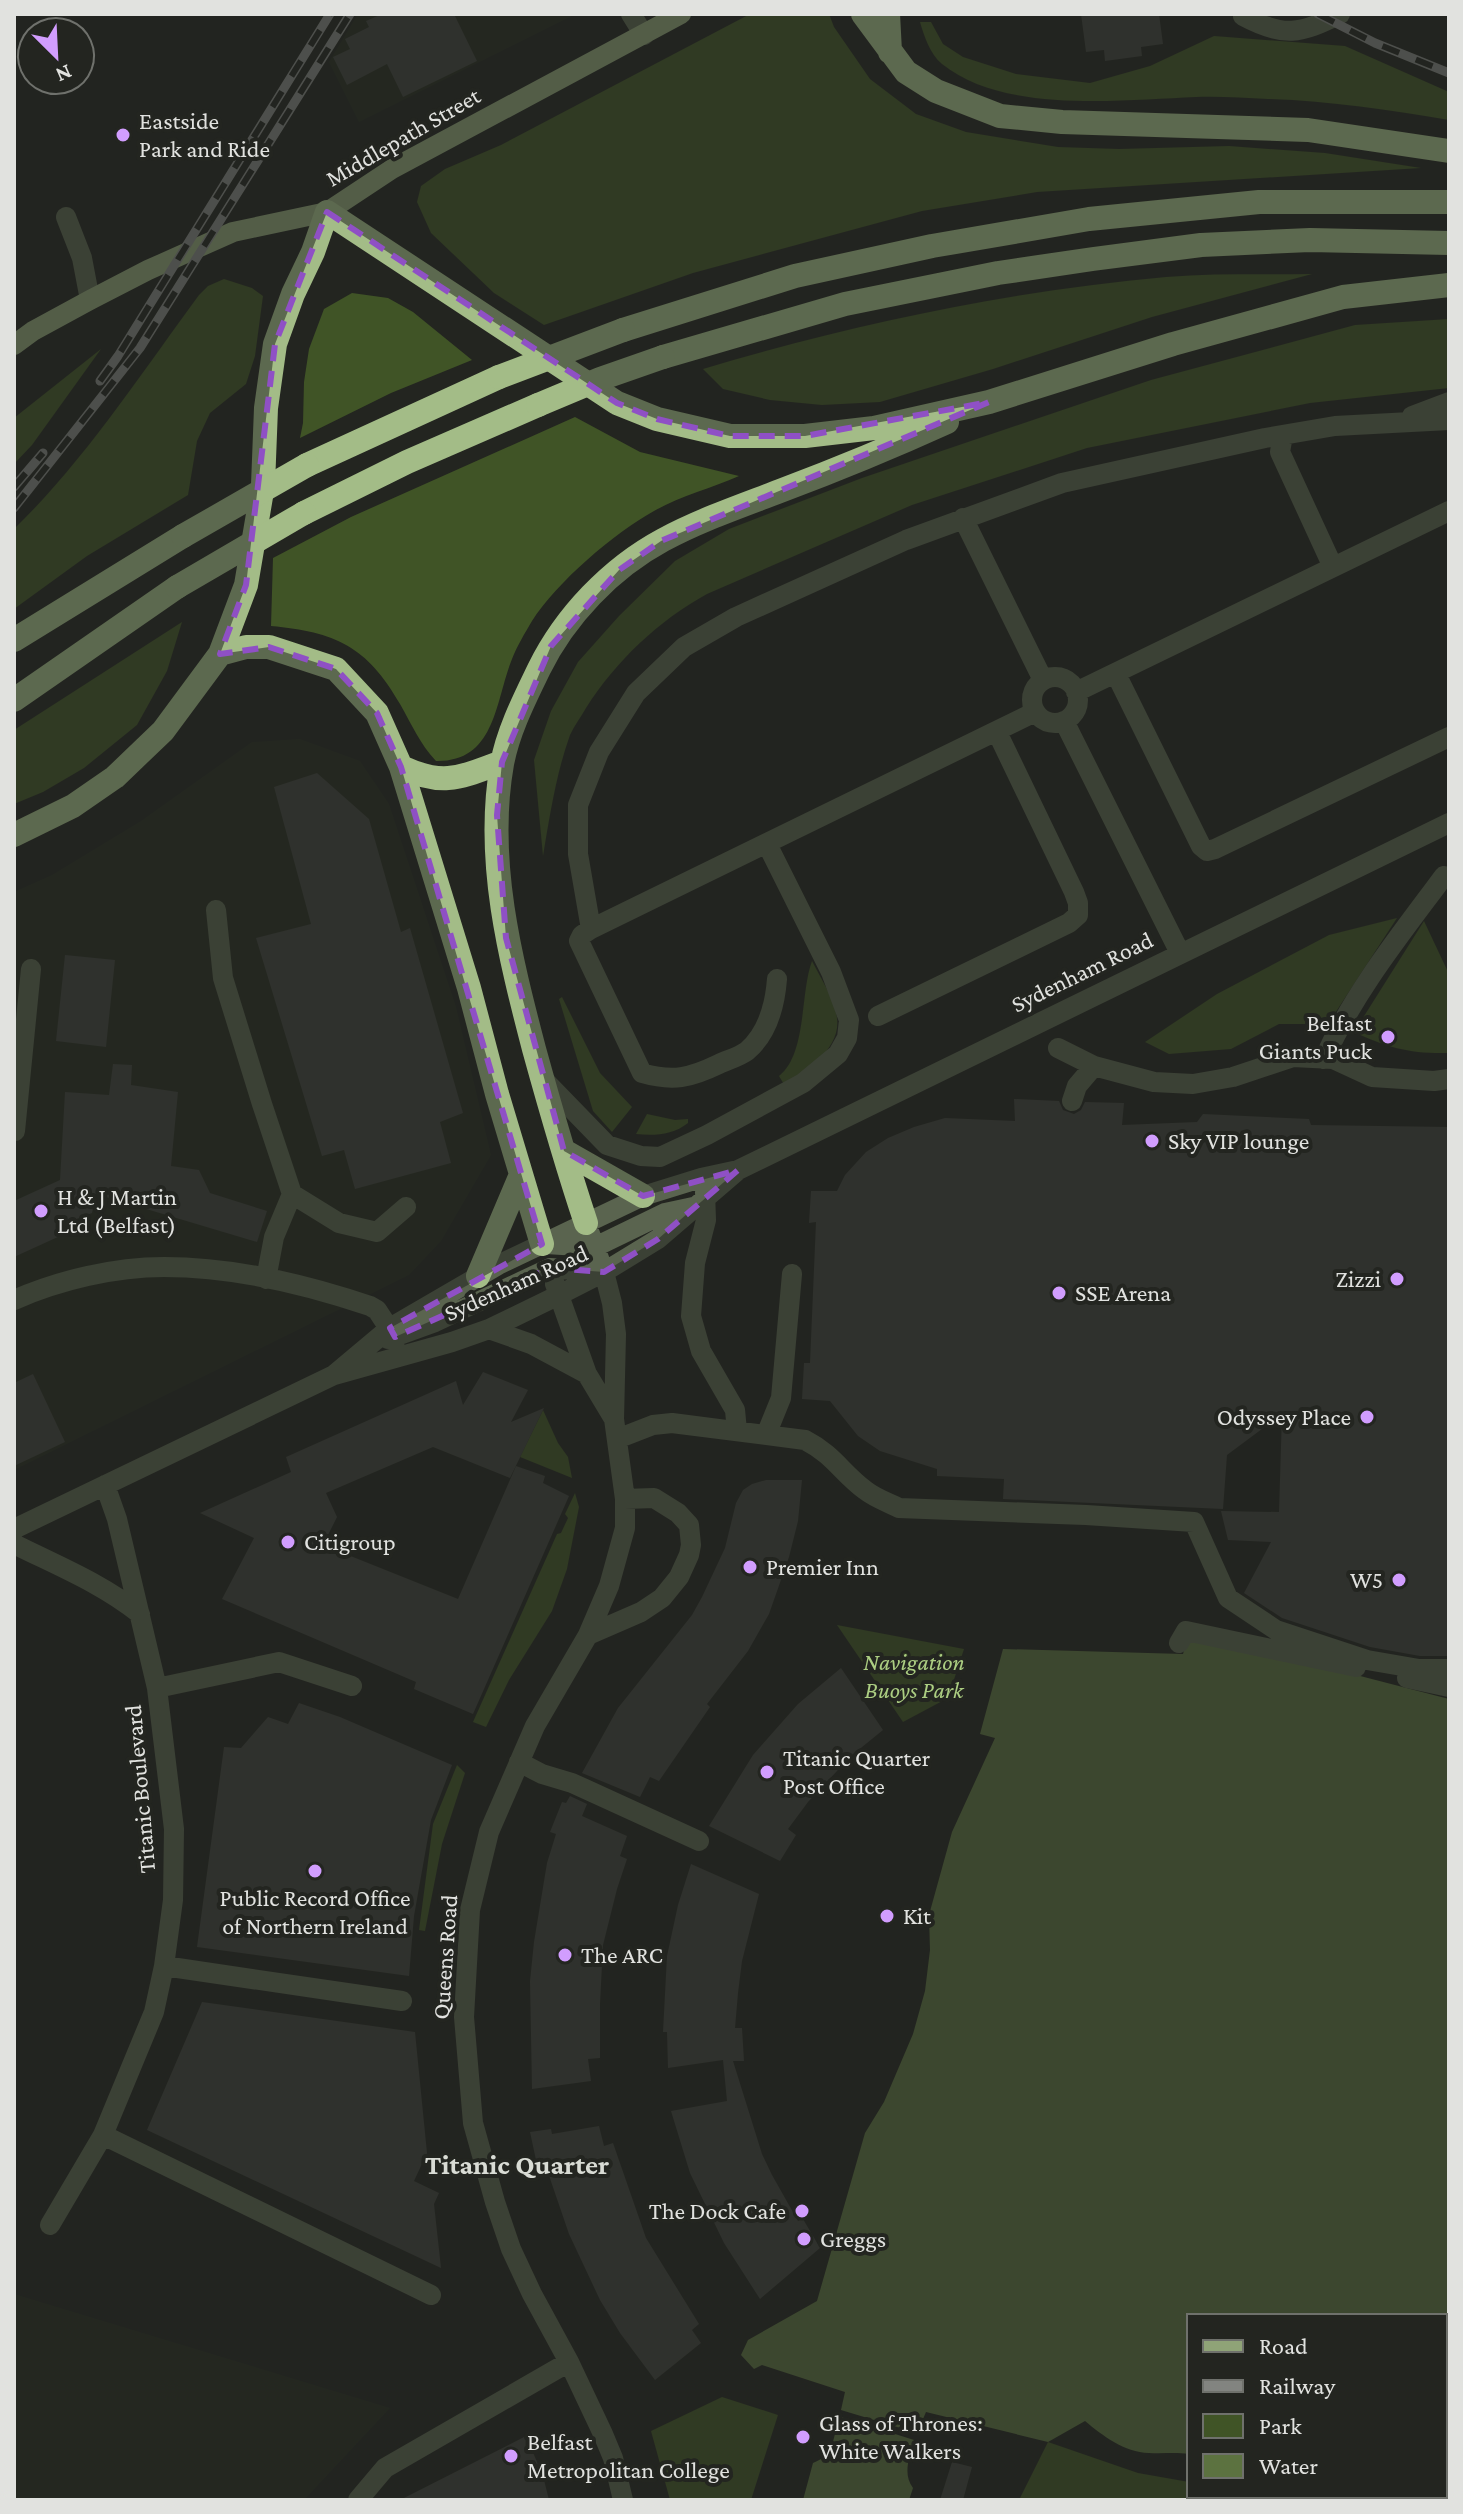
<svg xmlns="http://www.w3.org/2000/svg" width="1463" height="2514" font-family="'Crimson Pro',serif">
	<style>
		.built { fill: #272c21 }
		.green { fill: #405426 }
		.water { fill: #5c7240 }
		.building { fill: #3f413c }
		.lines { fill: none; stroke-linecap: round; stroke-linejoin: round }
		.minor { stroke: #5a644f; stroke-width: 20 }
		.major { stroke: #8fa377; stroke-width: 20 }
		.highway { stroke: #a3bc87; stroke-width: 24 }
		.rail-casing { stroke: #828480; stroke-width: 9 }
		.rail { stroke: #232520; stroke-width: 6; stroke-dasharray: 18; stroke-linecap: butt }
		.highway-bridge { stroke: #a3bc87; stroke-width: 24 }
		.marked { fill: none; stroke: #8f50c5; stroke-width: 6; stroke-dasharray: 16 10; stroke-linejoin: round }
		.poi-dot { fill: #d19dfe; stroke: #232520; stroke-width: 3 }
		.labels { text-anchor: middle; stroke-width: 8; stroke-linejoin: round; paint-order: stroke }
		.poi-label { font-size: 24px; fill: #e1e2df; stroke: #232520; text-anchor: start }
		.street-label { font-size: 24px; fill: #e1e2df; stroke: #232520 }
		.park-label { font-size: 24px; font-style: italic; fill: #acce82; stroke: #232520 }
		.quarter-label { font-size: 28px; font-weight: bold; fill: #d9dcd5; stroke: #232520 }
	</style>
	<rect width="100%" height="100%" fill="#232520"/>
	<!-- built -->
	<path class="built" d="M358,14H576L359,122L329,62Z
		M300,739L360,761L389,804L456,1007L491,1155L441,1241L409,1275L14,1470V892L52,875L141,821L252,742Z
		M14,2294L390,2408L304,2500H14Z"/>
	<!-- green -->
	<path class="green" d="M750,14H829L834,27L870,79L916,114L966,132L1058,147L1119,149L1229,146L1325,153L1421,168L1037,192L922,211L693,273L544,325L494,293L431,233L417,202L421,186L445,169L501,145Z
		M920,22H931L943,44L963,57L1016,74L1090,83L1150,66L1214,36L1345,46L1449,92V120C1389,110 1329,101 1268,99C1244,98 1220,96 1196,97C1121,100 1004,114 942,64C930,54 924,36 920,22Z
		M1312,274L1152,317L993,369L880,402L822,405L770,400L723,389L703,369C853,324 1009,291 1166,277C1214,273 1264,275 1312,274Z
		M224,279L252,288L263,296L255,356L246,384L210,413L197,441L188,495L87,556L14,609V529C85,460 140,375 199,295L208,286Z
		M352,293L388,298L413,312L472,360L391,393L300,438L303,423L304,382L309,349L324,309Z
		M1449,319V388L1310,403L1087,448L912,505L707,594C658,621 616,661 586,708C581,717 574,726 570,735C556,774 550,815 543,856L534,760L551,711L578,662L619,616L675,561L729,529L862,478L1151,380L1355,325Z
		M101,349L32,445L14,464V418Z
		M575,417L640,452L739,476C712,488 680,496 654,511C614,533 557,582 532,621C525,633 517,646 512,659C495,701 496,762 436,761C420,744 412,725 400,704C367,646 335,632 271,626L273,558L351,517Z
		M182,622L167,671L137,725L84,768L43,792L14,804V730Z
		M1397,918L1328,1024H1279L1231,1049L1169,1054L1145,1042L1217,994L1329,935Z
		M1424,921L1449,974V1053C1411,1054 1388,1048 1354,1032Z
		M812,961C820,977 832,995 836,1013C845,1046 807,1070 785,1086L779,1076C807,1054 800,993 812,961Z
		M562,997L600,1073L632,1107L612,1132L593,1111L559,999Z
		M647,1114L675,1120L688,1119V1123C673,1135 654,1136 636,1134Z
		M543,1410L558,1443L568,1457L572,1478L520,1457Z
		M575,1493L579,1507L567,1569L552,1611L509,1680L486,1727L473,1722L557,1534L561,1533L568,1518L565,1514Z
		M837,1625L964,1649L948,1698L903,1722Z
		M457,1765L465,1773L442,1844L425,1931L419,1930L433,1824Z
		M722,2397L778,2415L751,2500H670L651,2431Z
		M1048,2442L1138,2473L1189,2482V2496H1236L1246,2500H1019Z"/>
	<!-- water -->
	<path class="water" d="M1188,1638L1337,1670L1449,1699V2362L1445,2371V2316H1189V2454C1175,2452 1163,2454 1149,2453C1124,2452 1103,2436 1085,2421L1048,2442L926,2412L917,2433L841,2410L845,2392L762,2365L754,2369L741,2355L748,2340L817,2301L865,2133L884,2102L913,2034L925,1991L930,1950L929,1915L952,1832L995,1738L980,1734L1003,1649L1183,1654Z
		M838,2416L914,2440C910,2457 902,2473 913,2488L909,2500H803L813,2463C835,2455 834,2436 838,2416Z"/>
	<!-- building -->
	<path class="building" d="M382,14H454L477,61L403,97L387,64L347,85L333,57L350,49L345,39L369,27L366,21Z
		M1081,14H1159L1163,44L1141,47L1142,56L1105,61L1104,50L1086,52Z
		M317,773L369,819L401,932L410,928L463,1113L440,1122L451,1163L355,1189L344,1150L322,1156L256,938L311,924L274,787Z
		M65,955L115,960L106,1047L56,1041Z
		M113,1064L132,1065L131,1085L178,1092L171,1166L199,1170L210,1193L267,1211L257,1242L96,1194L92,1213L71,1221V1231L14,1257V1201L60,1180L65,1092L109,1095Z
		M1014,1099L1059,1101L1063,1110L1074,1114L1081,1110L1085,1102L1124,1103L1122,1125L1197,1122L1203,1114L1309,1119L1311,1125L1449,1127V1656H1420L1370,1647L1282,1618L1244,1593L1271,1542L1228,1540L1221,1511L1279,1512L1282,1414L1227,1455L1223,1509L1003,1499L1004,1479L937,1476V1469L880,1451L858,1436L830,1401L802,1399L804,1363H810L816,1222L809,1223L811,1191H837L845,1175L866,1152L888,1138L914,1127L945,1118L1015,1121Z
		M483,1372L528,1390L511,1422L544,1408L510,1478L433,1447L326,1493L337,1517L323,1545L458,1599L516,1466L545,1476L543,1483L569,1496L473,1714L414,1689L416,1682L222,1599L254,1538L200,1513L291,1472L286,1457L456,1381L463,1405Z
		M33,1374L65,1442L14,1466V1383Z
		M766,1480H802L798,1521L789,1557L769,1614L748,1651L707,1704L710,1707L659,1781L650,1777L640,1797L582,1773L618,1708L692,1615L702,1597L725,1548L736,1503L743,1490L752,1484Z
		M841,1668L883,1730L851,1756L808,1802L788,1829L796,1835L780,1861L709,1826L753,1755L798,1704Z
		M299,1703L340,1717L452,1765L431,1820L414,1916L409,1976L197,1947L224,1747L241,1748L268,1717L288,1724Z
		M570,1796L587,1804L582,1816L627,1836L620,1856L627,1859L617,1889L603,1945L600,2004V2058L588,2059L591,2081L532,2089L530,1981L534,1942L547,1863L556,1834L550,1832L562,1802L566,1803Z
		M691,1864L759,1894L742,1961L738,1993L735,2028H742L744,2061H733L762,2154L772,2175L798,2221L803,2219L820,2248L760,2299L724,2243L690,2173L671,2111L727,2101L723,2060L668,2068L667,2032H663L667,1956L678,1905Z
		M202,2002L415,2032L427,2153L414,2181L439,2193L434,2204L441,2268L147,2130Z
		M599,2126L604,2146L613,2143L646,2238L699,2324L692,2330L701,2343L655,2380L620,2333L600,2300L569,2234L543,2158L536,2160L530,2132L551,2129L552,2134Z
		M526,2436L543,2476L549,2500H400Z
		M952,2462L972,2467L963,2500H940Z"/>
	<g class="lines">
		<!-- minor -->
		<path class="minor" d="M631,14L644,35
			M1243,16C1284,38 1300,34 1340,14
			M66,217L82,258L90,300
			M1412,416L1449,402
			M1283,435L1280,452L1333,567
			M963,518L1043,680
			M1116,674L1201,846L1207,851L1215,849L1449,737
			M1032 700a23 23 0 1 1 46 0a23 23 0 1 1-46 0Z
			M1076,692L1449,511
			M1064,721L1180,953
			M216,910L223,978L262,1104L292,1194
			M591,929L1035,712
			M777,979C775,1005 768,1033 747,1051C739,1057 727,1060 719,1064C690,1078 673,1082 642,1073L579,941L582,935L591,929L578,854V805L599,752L636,693L684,647L736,617L906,540L1062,483L1265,438L1335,426L1449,420
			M878,1016L1069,923L1078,915V903L1074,892L997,732
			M1058,1048L1094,1066L1154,1082L1193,1084L1233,1077L1293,1057L1333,1059L1372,1077L1434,1081L1449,1079
			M1324,1059C1354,992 1401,934 1444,876
			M542,1078L607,1145L641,1156L660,1157L707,1135L803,1083L838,1054L847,1038L849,1020L831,972L767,844
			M1072,1101L1077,1086L1094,1066
			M15,1131L31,969
			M705,1192L706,1220L695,1263L691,1316L701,1351L735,1410L737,1431
			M586,1223L604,1272L612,1303L616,1334L614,1419L625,1499V1528L609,1586L588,1635L535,1726L489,1832L470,1910L464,2017L473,2123L495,2202L511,2249L532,2294L569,2362L603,2434L613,2458L623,2500
			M546,1244L595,1247L665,1213L693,1207
			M266,1279L274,1237L292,1194L339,1223L377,1232L406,1207
			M555,1284L587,1374L614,1419
			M14,1300C59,1280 115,1267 164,1267C233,1267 305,1284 370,1306L377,1310L396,1339
			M489,1329L531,1344L587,1374
			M388,1339L435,1322L550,1268L604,1272
			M334,1375L390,1328L498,1265L643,1196L701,1178L738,1170L1449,823
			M766,1435L781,1398L792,1274
			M617,1439L653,1425L672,1423L805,1440C834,1455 841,1472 865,1490C875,1498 887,1502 899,1508L1086,1515L1194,1522L1228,1598L1276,1630L1367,1660L1419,1669H1449
			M14,1529L334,1375L452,1342L489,1329L559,1295L604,1272L658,1239L736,1172
			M14,1544C58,1566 101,1583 140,1614
			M588,1635L641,1612L662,1598L679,1577L689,1555L691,1545L689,1525L678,1513L654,1498L625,1499
			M1179,1643L1186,1631L1356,1667
			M1407,1678L1449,1687
			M157,1688L279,1662L352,1686
			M519,1762L542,1774L572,1783L699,1841
			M164,1966L402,2001
			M103,2135L431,2295
			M50,2225L103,2135L154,2012L164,1966L173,1900L174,1829L157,1688L117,1519L105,1485
			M358,2500L385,2468L569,2362"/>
		<!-- major -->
		<path class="major" d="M14,345L33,331L90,300L148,270L233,232L327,212L392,169L681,14"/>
		<!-- highway -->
		<path class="highway" d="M863,14L906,72L936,91L1000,116L1062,122L1308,130L1449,151
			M888,14L890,52
			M623,330L795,276L932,246L1089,219L1259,202H1449
			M663,357L845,304L998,273L1093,259L1201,245L1310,240L1449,243
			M307,465L499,377
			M304,513L407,462L538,405
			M14,640L183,536
			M220,654L246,647H269L336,669L377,713L401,767L469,988L497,1094L542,1244
			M14,700L177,587
			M401,767C444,787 461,777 502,762
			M14,835L73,806L115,777L163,731L220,654L246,585L263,485L266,408L275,344L293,294L313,252L327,212L617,403L657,419L730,436H805L874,428L989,402L1173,344L1343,297L1449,285
			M564,1151L643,1196
			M586,1223C567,1166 550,1107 534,1049C510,957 485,860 502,764C508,731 525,698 539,669C565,616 611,568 663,540C700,520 741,506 780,491C836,470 892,447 947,422
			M478,1276L520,1177"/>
		<defs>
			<path id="rail" d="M1318,14L1375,43L1449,73
				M100,381L118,356L330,14
				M14,487L43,453
				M14,508L140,348L350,14"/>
		</defs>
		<!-- rail casing -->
		<use href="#rail" class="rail-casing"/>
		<!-- rail -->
		<use href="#rail" class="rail"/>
		<!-- highway-bridge -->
		<path class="highway-bridge" d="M499,377L623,330
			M538,405L600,379L663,357
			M183,536L307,465
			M177,587L304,513"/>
	</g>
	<!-- marked area -->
	<path d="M0 0H1463V2514H0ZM327,212L617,403L657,419L730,436H805L989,402L661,541L619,570L551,646L502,762L497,815L506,938L564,1151L643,1196L738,1170L658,1239L604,1272L550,1268L395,1337L390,1328L542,1244L401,767L377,713L336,669L269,647L220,654L246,585L275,344Z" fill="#232520" fill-opacity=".55" fill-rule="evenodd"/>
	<path class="marked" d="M327,212L617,403L657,419L730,436H805L989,402L661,541L619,570L551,646L502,762L497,815L506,938L564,1151L643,1196L738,1170L658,1239L604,1272L550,1268L395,1337L390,1328L542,1244L401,767L377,713L336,669L269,647L220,654L246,585L275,344Z"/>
	<!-- markers -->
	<g class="poi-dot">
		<circle cx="123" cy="135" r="8"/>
		<circle cx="1388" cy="1037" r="8"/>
		<circle cx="1152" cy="1141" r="8"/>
		<circle cx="41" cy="1211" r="8"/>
		<circle cx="1397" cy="1279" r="8"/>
		<circle cx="1059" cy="1293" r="8"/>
		<circle cx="1367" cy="1417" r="8"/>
		<circle cx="288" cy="1542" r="8"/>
		<circle cx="750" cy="1567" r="8"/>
		<circle cx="1399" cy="1580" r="8"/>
		<circle cx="767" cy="1772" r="8"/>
		<circle cx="315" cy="1871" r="8"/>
		<circle cx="887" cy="1916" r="8"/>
		<circle cx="565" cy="1955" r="8"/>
		<circle cx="802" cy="2211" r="8"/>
		<circle cx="804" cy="2239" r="8"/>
		<circle cx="803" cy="2437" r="8"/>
		<circle cx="511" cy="2456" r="8"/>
	</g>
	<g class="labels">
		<!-- poi labels -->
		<g class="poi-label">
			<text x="139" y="129">Eastside<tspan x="139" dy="28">Park and Ride</tspan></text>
			<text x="1372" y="1031" text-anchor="end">Belfast<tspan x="1372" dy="28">Giants Puck</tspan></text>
			<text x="1168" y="1149">Sky VIP lounge</text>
			<text x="57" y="1205">H &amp; J Martin<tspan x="57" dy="28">Ltd (Belfast)</tspan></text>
			<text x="1381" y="1287" text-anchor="end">Zizzi</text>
			<text x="1075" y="1301">SSE Arena</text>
			<text x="1351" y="1425" text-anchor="end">Odyssey Place</text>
			<text x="304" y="1550">Citigroup</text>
			<text x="766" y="1575">Premier Inn</text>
			<text x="1383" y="1588" text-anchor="end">W5</text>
			<text x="783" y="1766">Titanic Quarter<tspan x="783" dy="28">Post Office</tspan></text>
			<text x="315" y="1906" text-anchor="middle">Public Record Office<tspan x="315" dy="28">of Northern Ireland</tspan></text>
			<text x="903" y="1924">Kit</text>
			<text x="581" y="1963">The ARC</text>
			<text x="786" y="2219" text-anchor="end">The Dock Cafe</text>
			<text x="820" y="2247">Greggs</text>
			<text x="819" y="2431">Glass of Thrones:<tspan x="819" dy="28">White Walkers</tspan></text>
			<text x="527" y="2450">Belfast<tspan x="527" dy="28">Metropolitan College</tspan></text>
		</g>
		<!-- street labels -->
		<g class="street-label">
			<text transform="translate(403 137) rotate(-30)" y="8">Middlepath Street</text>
			<text transform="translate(1082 972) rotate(-26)" y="8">Sydenham Road</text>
			<text transform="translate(516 1283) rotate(-24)" y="8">Sydenham Road</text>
			<text transform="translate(140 1789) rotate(-95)" y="8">Titanic Boulevard</text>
			<text transform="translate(445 1957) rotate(-86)" y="8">Queens Road</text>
		</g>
		<!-- park labels -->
		<g class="park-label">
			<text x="914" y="1670">Navigation<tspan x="914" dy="28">Buoys Park</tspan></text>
		</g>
		<!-- quarter labels -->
		<g class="quarter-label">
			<text x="517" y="2174">Titanic Quarter</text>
		</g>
	</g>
	<!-- border -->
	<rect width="1463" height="2514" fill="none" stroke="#e1e2df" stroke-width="32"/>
	<!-- legend -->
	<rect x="1187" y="2314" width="260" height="184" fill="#232520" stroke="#6f716c" stroke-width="2"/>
	<rect x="1203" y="2340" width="40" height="12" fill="#8fa377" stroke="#6f716c" stroke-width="2"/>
	<text x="1259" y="2354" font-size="24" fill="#e1e2df">Road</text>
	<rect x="1203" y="2380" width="40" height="12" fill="#828480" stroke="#6f716c" stroke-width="2"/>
	<text x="1259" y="2394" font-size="24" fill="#e1e2df">Railway</text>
	<rect x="1203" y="2414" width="40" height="24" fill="#405426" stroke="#6f716c" stroke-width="2"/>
	<text x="1259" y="2434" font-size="24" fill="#e1e2df">Park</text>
	<rect x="1203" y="2454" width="40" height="24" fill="#5c7240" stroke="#6f716c" stroke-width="2"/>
	<text x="1259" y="2474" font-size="24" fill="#e1e2df">Water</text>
	<!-- north arrow -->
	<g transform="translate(56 56) rotate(156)"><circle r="38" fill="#232520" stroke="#6f716c" stroke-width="2"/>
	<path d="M0-6L14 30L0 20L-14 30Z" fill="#d19dfe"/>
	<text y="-12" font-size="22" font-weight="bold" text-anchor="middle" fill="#e1e2df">N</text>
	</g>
</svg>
